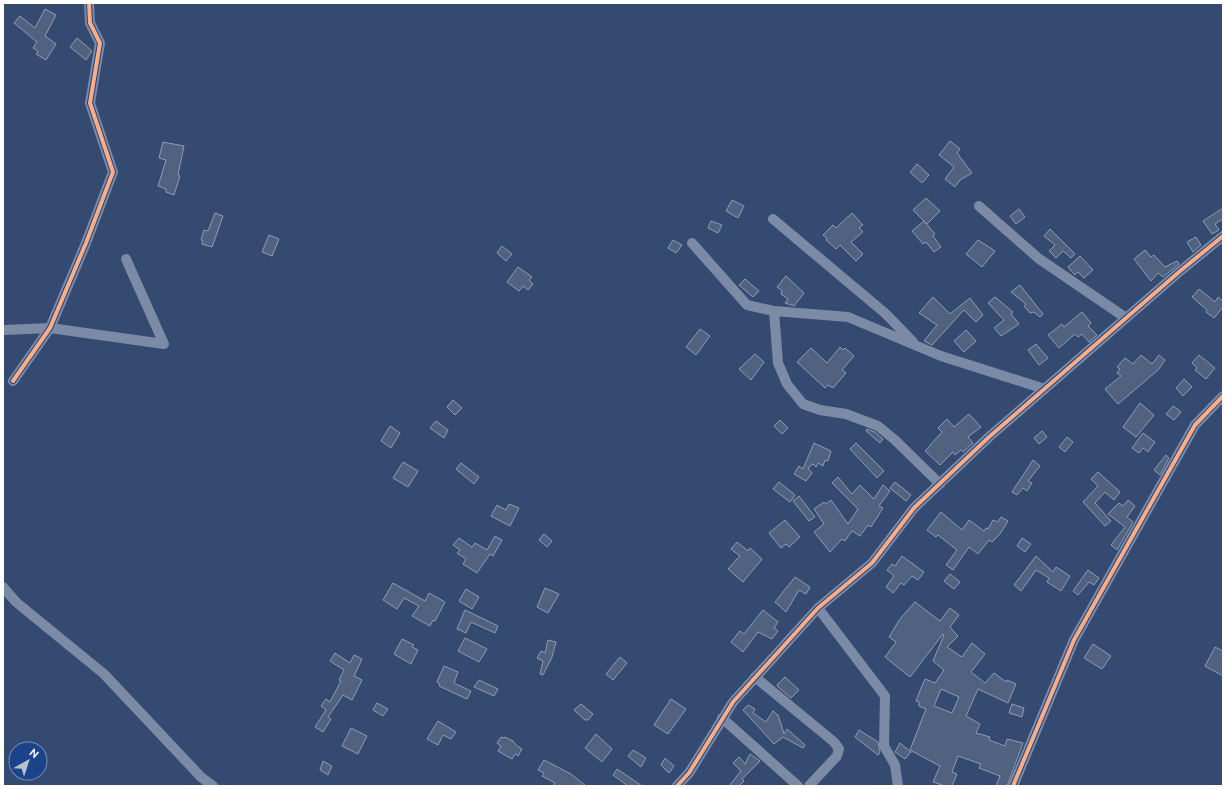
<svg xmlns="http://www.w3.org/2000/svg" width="1226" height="789" font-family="Ubuntu,sans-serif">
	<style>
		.building { fill: #516280; stroke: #8f9cb3; fill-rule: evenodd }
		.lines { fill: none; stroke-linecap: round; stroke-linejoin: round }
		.minor { stroke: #7b8ba5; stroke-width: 10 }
		.cycleway-casing { stroke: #1b4389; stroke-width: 6 }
		.cycleway { stroke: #ffac80; stroke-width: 4 }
	</style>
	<rect width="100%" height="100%" fill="#344a70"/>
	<!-- building -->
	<path class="building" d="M45,9L56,15L45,36L56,44L46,60L36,54L38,51L33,48L37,42L14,23L20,16L35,28Z
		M77,38L92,51L86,60L70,47Z
		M950,141L960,149L957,153L972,173L960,180L955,187L945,179L954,167L939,155Z
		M163,142L184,146L178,175L180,176L174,195L166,192V189L158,186L166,160L159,158Z
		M917,164L929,175L922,183L910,172Z
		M926,198L940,211L927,224L913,210Z
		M732,200L744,206L738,218L726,211Z
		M1223,208V219L1215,224L1219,230L1212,234L1203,221Z
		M1019,209L1025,217L1016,224L1010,216Z
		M215,213L223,216L212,247L202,244L203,241L201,240L204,230L208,231Z
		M852,213L863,225L859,228L863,232L851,242L863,254L856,261L840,245L836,249L826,240L827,238L823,235L833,225L836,228Z
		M711,221L722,225L718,233L708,228Z
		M924,221L935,234L933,236L941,247L934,252L926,242L923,244L912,231Z
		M1050,229L1075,254L1071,258L1063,251L1056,258L1049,251L1055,245L1044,236Z
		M269,235L279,239L272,256L262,252Z
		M1196,237L1201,245L1193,252L1187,242Z
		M673,240L682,245L676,253L668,248Z
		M978,240L995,251L982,267L966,254Z
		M502,246L512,254L506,261L497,253Z
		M1145,250L1151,257L1154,255L1165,267L1177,261L1179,264L1163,277L1158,273L1151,281L1134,259Z
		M1080,256L1093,270L1084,278L1078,272L1075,275L1068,267Z
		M518,267L532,277L529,280L533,284L528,290L523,286L519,291L507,282Z
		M786,276L804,293L794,306L785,303L788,299L781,294L782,291L777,287Z
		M745,279L759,291L753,297L739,285Z
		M1020,285L1043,314L1040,317L1034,312L1030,313L1024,306L1026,304L1011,292Z
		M1199,289L1215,302L1218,297L1223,301V307L1214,318L1206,312L1207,310L1192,297Z
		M933,297L950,314L970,298L983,315L976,322L964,310L932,345L924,341L937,325L919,313Z
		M995,297L1013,312L1011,314L1019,324L1001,336L994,328L1004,320L988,303Z
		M1082,312L1091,323L1088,326L1097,335L1089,342L1082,334L1078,337L1075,334L1059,348L1048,335L1062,324L1064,327Z
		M700,329L710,336L696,355L686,347Z
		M966,330L976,341L964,352L954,341Z
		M1036,344L1048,358L1039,365L1028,350Z
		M840,347L843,350L845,348L854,356L842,370L846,373L833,388L828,385L825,388L797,362L811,348L827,363Z
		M755,354L764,362L751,380L739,369Z
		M1141,355L1152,364L1159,355L1165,360L1158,370L1118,404L1105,389L1121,376L1117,373L1120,369L1117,367L1125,358L1133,364Z
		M1199,355L1215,368L1206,379L1195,370L1197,368L1192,363Z
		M1184,379L1192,387L1183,396L1176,388Z
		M453,400L462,408L455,415L447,407Z
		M1140,403L1154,415L1136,437L1123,427Z
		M1173,406L1181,412L1174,420L1166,414Z
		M969,414L981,427L968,437L973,443L963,452L961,450L955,455L953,452L940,465L925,451L942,432L938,428L947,419L954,427Z
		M780,420L788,428L782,434L774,426Z
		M436,421L448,430L444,438L430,428Z
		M390,426L400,433L391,448L381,441Z
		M867,429L875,432L883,439L880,443L866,431Z
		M1042,431L1047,437L1039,444L1034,438Z
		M1143,433L1155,442L1148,452L1143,448L1139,453L1132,448Z
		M1067,437L1073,442L1065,452L1059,447Z
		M814,443L831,451L828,461L825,460L823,466L818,463L816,467L813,464L808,468L812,473L806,481L794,474L799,466L803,469Z
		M856,443L884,471L877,478L850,449Z
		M1166,455L1169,458L1160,475L1154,470Z
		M1033,460L1040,466L1028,481L1032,483L1027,491L1023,488L1017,495L1012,492Z
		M403,462L418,471L408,487L393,478Z
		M461,463L479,477L474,484L456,469Z
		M1098,472L1120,492L1114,500L1105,492L1095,503L1111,521L1105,526L1083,502L1098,486L1091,479Z
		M838,477L852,494L860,485L874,499L883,485L890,491L879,506L883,508L871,527L868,525L860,536L852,531L845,541L842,539L830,552L814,532L824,524L814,509L824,502L826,504L831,500L848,524L858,509L832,483Z
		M779,482L795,495L790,502L773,489Z
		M895,482L911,495L906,501L890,488Z
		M799,496L815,517L809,521L793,501Z
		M1128,500L1135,506L1127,517L1133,522L1117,550L1111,545L1125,527L1108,514L1119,503L1123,506Z
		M509,504L519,508L510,526L491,516L497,505L506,510Z
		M941,512L962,530L969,520L984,531L986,528L988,529L993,520L998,522L1001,517L1008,521L1000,534L992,542L989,540L978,554L969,547L953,570L946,565L957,550L938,535L936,537L927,530Z
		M785,520L800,537L789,547L786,544L781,548L769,533Z
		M544,534L552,541L547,547L539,540Z
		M495,536L502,540L493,556L490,554L477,573L463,564L466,559L457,553L460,550L453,545L459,538L472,547L475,543L487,550Z
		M1022,538L1031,544L1025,552L1017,546Z
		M737,542L748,551L750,548L762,559L743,582L728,569L740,556L731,549Z
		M902,556L924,572L918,580L912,576L904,585L901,583L893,593L886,587L894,576L887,570L892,564L895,566Z
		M1036,556L1053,572L1056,567L1070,576L1061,591L1047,582L1049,578L1036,570L1021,591L1014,585Z
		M1088,570L1099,578L1094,585L1089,582L1078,595L1073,591Z
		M950,574L960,582L954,589L944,581Z
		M795,577L810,587L806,594L799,590L786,612L775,602Z
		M393,583L425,601L429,593L445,602L435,621L433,620L430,626L412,616L419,606L404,598L397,609L383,600Z
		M545,588L559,594L548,613L537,607Z
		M466,589L479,597L472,609L459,601Z
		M915,602L940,621L950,608L959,615L950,627L958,636L947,647L962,657L972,643L985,654L971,672L985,683L994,673L1006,682L1007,680L1016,684L1008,703L978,689L966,716L980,724L976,733L990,737L989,740L1005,746L1007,739L1023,743L1007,786H996L1000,776L979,768L981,764L958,756L952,772L957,774L952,786H945L933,782L940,766L910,750L926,709L919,706V702L916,701L921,688L925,679L935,683L944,670L933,661L944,635L943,634L910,677L885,657L896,642L889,637L900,619ZM941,689L959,697L952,713L934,706Z
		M465,610L498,626L495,633L471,622L466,633L457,629Z
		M763,610L778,622L774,628L778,631L772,639L758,632L743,652L731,642L740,631L744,634Z
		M465,638L487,649L479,662L458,651Z
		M402,639L414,645L412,647L418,650L411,664L394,654Z
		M548,640L556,642L552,657L543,675L540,674L543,661L537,658L541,651L545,653Z
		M1093,644L1111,656L1102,669L1084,658Z
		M1215,647L1223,651V676L1205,666Z
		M335,653L350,663L354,655L362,659L354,676L362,680L352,700L343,695L328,717L331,719L323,732L315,727L326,710L321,706L326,699L330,702L341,681L339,680L344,670L330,661Z
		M620,657L627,663L613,680L606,674Z
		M444,666L458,672L454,683L471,691L467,699L439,686L440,684L437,682Z
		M785,677L799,690L791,698L778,687L777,685Z
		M479,680L498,689L494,696L474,687Z
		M671,699L686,709L668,734L654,725Z
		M377,703L388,709L383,716L373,710Z
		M581,704L593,714L588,720H585L574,710Z
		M1012,704L1024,708L1022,717L1009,713Z
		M748,705L755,709L753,713L766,722L773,711L778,715L784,734L787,729L805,745L803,748L783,737L774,744L743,710Z
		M438,721L456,732L451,739L443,735L438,745L427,739Z
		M351,728L367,736L358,754L342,746Z
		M859,730L878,742L880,752L878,755L855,737Z
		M596,734L612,749L602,762L585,748Z
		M501,737L504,738L505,737L513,741L516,745L522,749L518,756L515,754L512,759L498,751L501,746L497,743Z
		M900,743L911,752L905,759L895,752Z
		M633,750L646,758L641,767L628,756Z
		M750,754L760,761L742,779L744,781L739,786H729L741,771L733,763L739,757L745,764Z
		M665,758L674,766L669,773L661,765Z
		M544,760L571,774L586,786H553L555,783L542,776L544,773L538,770Z
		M323,761L332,766L328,775L320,770Z
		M617,769L642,786H628L613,775Z"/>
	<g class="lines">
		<!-- minor -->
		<path class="minor" d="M979,206L1038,258L1126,318
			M773,219L886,314L913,342
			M692,243L747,305L774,311L848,317L941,356L1045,389
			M774,311L778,363L787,384L803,404L820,410L846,414L878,426L895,440L940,484
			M3,330L50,328L164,344L126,259
			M13,381L50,328L86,243L113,172L90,103L100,43L90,23L89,3
			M3,587L16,602L104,674L201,777L213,786
			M818,608L885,696L884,746L895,765L898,786
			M755,677L834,742L839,749L837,756L809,786
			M722,718L798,786
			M677,786L689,773L733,702L818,608L872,563L914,508L989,437L1179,272L1223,236
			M1013,786L1074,640L1195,425L1223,396"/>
		<defs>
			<path id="cycleway" d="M13,381L50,328L86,243L113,172L90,103L100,43L90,23L89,3
				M677,786L689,773L733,702L818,608L872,563L914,508L989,437L1179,272L1223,236
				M1013,786L1074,640L1195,425L1223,396"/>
		</defs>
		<!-- cycleway casing -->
		<use href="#cycleway" class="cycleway-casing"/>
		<!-- cycleway -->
		<use href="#cycleway" class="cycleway"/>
	</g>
	<!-- border -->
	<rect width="1226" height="789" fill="none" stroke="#ffffff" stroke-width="8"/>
	<!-- north arrow -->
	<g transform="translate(28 761) rotate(39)"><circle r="19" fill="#1b4389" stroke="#768eb8"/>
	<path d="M0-3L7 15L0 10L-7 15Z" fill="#b8c0cd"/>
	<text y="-6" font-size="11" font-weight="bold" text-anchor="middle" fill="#ffffff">N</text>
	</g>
</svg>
